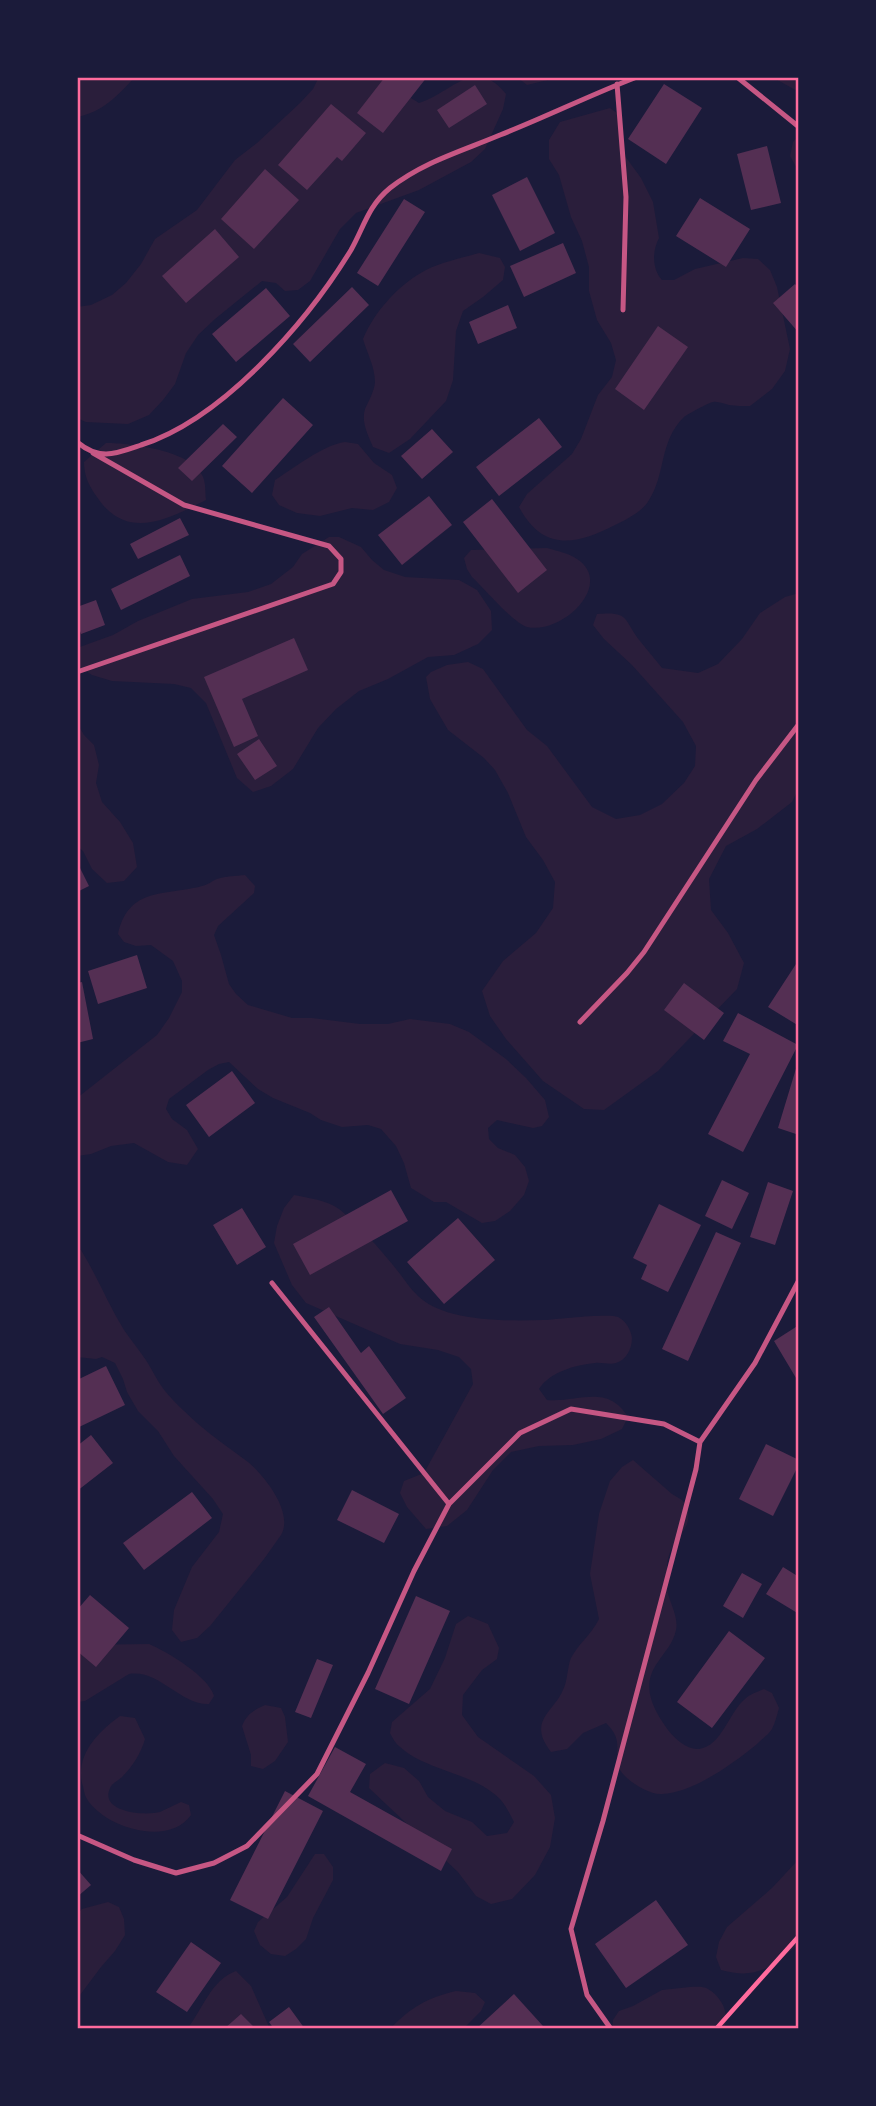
<svg xmlns="http://www.w3.org/2000/svg" width="876" height="2106" font-family="Figtree,sans-serif">
	<style>
		.green { fill: #2a1e3b }
		.building { fill: #542f53 }
		.lines { fill: none; stroke-linecap: round; stroke-linejoin: round }
		.path { stroke: #ff6b9d; stroke-width: 4.5 }
		.service { stroke: #c65784; stroke-width: 5 }
		.neatline { fill: none; stroke: #ff6b9d; stroke-width: 2.5 }
	</style>
	<rect width="100%" height="100%" fill="#1b1b3a"/>
	<!-- green -->
	<path class="green" d="M77,77H135C118,95 103,112 77,117Z
		M319,77H377L419,103C454,92 474,55 506,94L503,109L485,149L471,162L419,190L356,213L340,229L310,281L298,290L285,291L276,283L262,281L215,319L198,335L186,353L175,384L163,400L149,415L128,424L86,422L77,418V307L91,305L112,295L126,283L141,264L155,239L197,210L235,160L257,143L300,103L313,89Z
		M517,77H560L527,85Z
		M772,77H799V92Z
		M610,108L621,116L622,152L641,178L653,202L659,238C652,251 652,269 662,280H674L695,269L743,258L758,259L770,270L777,287L790,349L785,371L772,389L750,406C743,406 736,406 729,405C724,404 718,401 713,402C708,403 688,414 684,417C659,441 666,474 649,500C643,511 626,520 615,525C576,545 543,552 519,507L527,494L572,454L581,439L598,395L612,377L616,360L611,343L597,320L589,291V267L582,241L571,217L559,175L549,159V140L560,122Z
		M799,135V172L790,156L793,142Z
		M479,253L500,258L505,267L503,280L483,297L463,311L456,331L453,380L446,401L410,439L389,453L373,447C368,435 361,422 365,409C369,400 374,392 375,382C375,367 367,353 363,339C375,311 398,285 426,270C442,262 462,258 479,253Z
		M345,442L358,444L374,463L392,475L397,488L389,502L373,510L352,508L320,516L297,513L279,505L272,495L275,480C294,468 323,445 345,442Z
		M106,443C132,443 193,451 203,477C206,484 205,493 206,500C168,519 127,542 97,497C89,486 84,476 84,462Z
		M329,537H339L361,547L372,560L384,570L405,577L459,580L477,590L491,611L492,630L478,644L454,655L428,657L388,679L359,691L336,709L318,728L293,769L271,786L253,792L237,778L206,703L191,688L174,684L112,681L92,675L77,665V648L113,635L138,621L192,599L248,592L271,584L293,567L302,554Z
		M547,548C557,551 569,553 577,559C615,584 562,635 527,627C513,623 484,588 472,577L467,569L464,558L471,550Z
		M799,593V788L792,802L757,829L726,846L709,879L711,910L728,933L744,963L737,989L658,1071L604,1110L584,1109L543,1081L506,1039L490,1016L482,991L503,961L536,933L553,908L555,882L543,860L526,837L508,793L495,770L484,758L448,730L430,699L426,677L431,672L447,665L468,662L483,669L527,730L547,746L592,807L616,819L640,815L662,804L684,783L695,766L696,746L683,722L632,665L604,639L593,625L597,614C630,611 623,619 640,641C647,650 655,659 662,668L698,673L718,664L742,639L760,613L785,597Z
		M77,723L84,735L94,745L99,765L96,783L102,802L120,822L133,843L137,867L124,881L107,883L92,869L83,851L77,846Z
		M245,875L255,886L254,893L218,926L214,935L221,955L229,984L236,994L248,1005L292,1018H312L360,1024H388L410,1019L450,1024L469,1032L506,1059L526,1078L545,1100L549,1117L542,1126L533,1128L497,1120L488,1128L489,1139L498,1148L515,1155L525,1167L529,1181L524,1195L510,1211L495,1221L482,1223L446,1202H434L411,1188L404,1163L396,1146L381,1129L368,1125L342,1127L321,1120L310,1113L273,1098L258,1089L229,1062L219,1064L208,1070L169,1099L166,1109L172,1119L187,1130L198,1149L187,1165L168,1162L134,1143L111,1146L91,1154L77,1156V1098L157,1035L169,1018L182,992V981L173,961L151,945L136,946L124,942L118,934C129,886 166,896 202,886C208,885 212,881 217,879C226,876 236,876 245,875Z
		M294,1195C308,1198 327,1200 339,1209C352,1219 376,1244 387,1258C412,1286 413,1303 454,1314C482,1321 516,1321 544,1320C558,1319 609,1313 618,1317C626,1321 631,1330 632,1338C632,1349 626,1360 616,1363C610,1365 601,1362 595,1363C575,1365 550,1372 539,1389L547,1400C578,1403 607,1383 628,1417L622,1429L601,1439L573,1445L539,1446L511,1452L493,1470L467,1510L447,1526L426,1529L407,1507L400,1493L404,1481L424,1473L473,1384L471,1369L459,1357L438,1350L400,1344L306,1303L292,1285L274,1243L277,1226L284,1208Z
		M77,1249L81,1250C97,1276 108,1304 124,1330C130,1339 137,1347 143,1356C150,1365 154,1375 160,1384C169,1398 184,1411 197,1423C213,1437 231,1449 248,1462C265,1476 294,1513 281,1535L264,1559L210,1626L197,1638L181,1642L172,1630L174,1610L192,1567L219,1532L223,1514L213,1499L174,1456L158,1431L138,1411L127,1392L123,1379L115,1363L102,1357L96,1359L77,1357Z
		M633,1460L672,1494L682,1500L688,1508C688,1513 689,1519 687,1524C680,1540 668,1546 667,1567C667,1574 666,1582 667,1589C669,1602 679,1617 676,1630C673,1644 665,1651 658,1662C640,1686 653,1709 668,1730C675,1739 687,1750 699,1749C722,1746 729,1712 745,1699C750,1694 757,1692 764,1689L772,1693L779,1708C777,1715 775,1723 772,1729C769,1734 762,1739 757,1744C734,1763 693,1793 662,1794C651,1795 632,1784 624,1775C607,1758 629,1745 606,1723L583,1733L567,1749L551,1752C527,1721 553,1713 563,1690C568,1680 567,1668 571,1658C579,1643 591,1635 599,1619L590,1574L599,1514L610,1481L622,1467Z
		M468,1616L488,1624L499,1648L497,1659L482,1670L463,1695L462,1715L478,1737L534,1776L551,1795L555,1818L550,1847L535,1875L512,1899L491,1904L476,1896L458,1872L369,1788L370,1774L385,1763L404,1768L419,1781L428,1797L445,1811L472,1822L487,1836L507,1833L514,1822C510,1814 506,1806 500,1799C473,1772 427,1772 399,1746C395,1743 392,1737 390,1733L392,1722L430,1689L445,1658L456,1624Z
		M149,1644C168,1652 209,1677 214,1696L209,1704C180,1705 159,1669 129,1674L85,1701L77,1702V1645Z
		M265,1705L281,1708L285,1717L288,1742L275,1761L263,1769L251,1766V1755L242,1726C247,1714 254,1710 265,1705Z
		M120,1716L135,1718L145,1739C141,1753 133,1766 122,1777C118,1781 112,1783 110,1788C99,1813 146,1816 160,1812C167,1809 174,1805 181,1802L189,1805L191,1815C169,1847 105,1828 87,1799C84,1795 84,1788 82,1783C76,1754 98,1732 120,1716Z
		M315,1854H324L333,1867V1880L313,1918L306,1939L296,1949L285,1956L271,1954L260,1945L254,1931L258,1922L287,1897Z
		M799,1859V1944C771,1967 758,1980 721,1970L716,1957L719,1942L727,1927L772,1888Z
		M108,1902L119,1907L124,1919L125,1935L115,1951L101,1967L77,1999V1914L82,1909Z
		M236,1971L251,1986L270,2029H187C203,2009 211,1980 236,1971Z
		M690,1987C696,1987 703,1986 708,1989C722,1997 730,2014 724,2029H612L613,2020L619,2011L633,2006L662,1990Z
		M456,1991L475,1993L485,2002L481,2011L463,2029H390C411,2007 427,1998 456,1991Z"/>
	<!-- building -->
	<path class="building" d="M385,77H427L383,133L357,113Z
		M664,84L702,108L666,164L628,139Z
		M475,85L487,104L449,128L437,110Z
		M331,104L366,133L342,161L337,157L307,190L278,165Z
		M767,146L781,203L751,210L737,154Z
		M265,169L299,200L254,249L221,219Z
		M527,177L555,233L520,251L492,195Z
		M700,198L750,229L726,267L676,236Z
		M404,199L425,212L378,286L357,273Z
		M215,229L239,257L186,303L162,276Z
		M563,243L576,273L524,297L510,266Z
		M795,284L799,289V333L773,303Z
		M352,287L369,305L310,362L293,344Z
		M266,288L290,316L236,362L212,334Z
		M508,305L517,328L478,344L469,322Z
		M658,326L688,347L644,410L615,389Z
		M283,398L313,425L252,493L222,466Z
		M539,418L562,447L499,496L476,467Z
		M223,424L237,437L192,481L178,468Z
		M432,429L453,452L422,479L401,456Z
		M429,496L452,525L402,565L378,535Z
		M492,499L547,570L518,593L463,522Z
		M180,518L189,535L138,559L130,544Z
		M180,555L190,576L121,610L111,589Z
		M96,600L105,625L81,634L77,622V607Z
		M294,638L308,670L242,699L258,736L234,747L204,677Z
		M259,739L277,766L255,780L237,754Z
		M77,862L89,886L77,892Z
		M137,955L147,988L98,1004L88,971Z
		M796,964L799,966V1026L768,1007Z
		M82,982L93,1039L77,1043V983Z
		M684,983L724,1013L704,1040L664,1010Z
		M738,1013L798,1045L743,1152L708,1134L750,1054L723,1041Z
		M798,1062H799V1135L778,1128Z
		M232,1071L255,1103L209,1137L186,1105Z
		M722,1180L749,1193L732,1229L705,1216Z
		M768,1182L793,1191L775,1245L750,1237Z
		M391,1190L408,1221L310,1275L293,1244Z
		M659,1204L701,1225L668,1292L641,1279L647,1265L633,1258Z
		M242,1208L266,1247L237,1265L213,1225Z
		M458,1218L495,1260L444,1304L407,1262Z
		M716,1232L741,1243L688,1361L662,1349Z
		M329,1307L361,1353L369,1346L406,1398L383,1414L314,1317Z
		M799,1325V1383L774,1341Z
		M106,1366L125,1405L77,1428V1380Z
		M91,1435L113,1463L77,1491V1446Z
		M766,1444L799,1460V1464L773,1516L739,1499Z
		M352,1490L399,1514L384,1543L337,1520Z
		M192,1492L212,1518L144,1570L123,1543Z
		M783,1567L799,1577V1614L766,1594Z
		M742,1573L762,1584L743,1618L723,1606Z
		M90,1595L129,1628L96,1667L77,1651V1610Z
		M416,1596L450,1611L409,1704L375,1689Z
		M729,1631L765,1658L712,1728L677,1702Z
		M317,1659L333,1665L311,1718L295,1712Z
		M335,1747L366,1764L350,1792L452,1849L441,1871L308,1796Z
		M285,1791L323,1811L268,1919L230,1900Z
		M77,1869L91,1885L77,1897Z
		M656,1900L688,1945L626,1988L595,1944Z
		M191,1942L221,1963L187,2012L156,1992Z
		M514,1994L543,2026L539,2029H476Z
		M289,2007L305,2029H274L269,2022Z
		M241,2014L254,2027L251,2029H224Z"/>
	<g class="lines">
		<!-- path -->
		<path class="path" d="M716,2029L799,1936"/>
		<!-- service -->
		<path class="service" d="M737,77L799,127
			M617,84L626,197L623,310
			M77,442C100,461 115,454 141,445C223,419 307,322 351,250C364,227 368,206 390,188C423,162 462,151 500,135C546,117 590,95 637,77
			M77,672L333,584L341,572V559L329,546L184,505L93,453
			M580,1022L627,973L644,952L756,780L799,724
			M272,1283L449,1504
			M77,1835L134,1860L176,1873L214,1863L247,1846L317,1774L368,1673L414,1571L449,1504L520,1433L571,1409L664,1424L700,1442
			M611,2029L587,1995L571,1929L603,1821L696,1469L700,1442L755,1363L799,1280"/>
	</g>
	<!-- border -->
	<rect width="876" height="2106" fill="none" stroke="#1b1b3a" stroke-width="158"/>
	<rect x="79" y="79" width="718" height="1948" class="neatline"/>
</svg>
